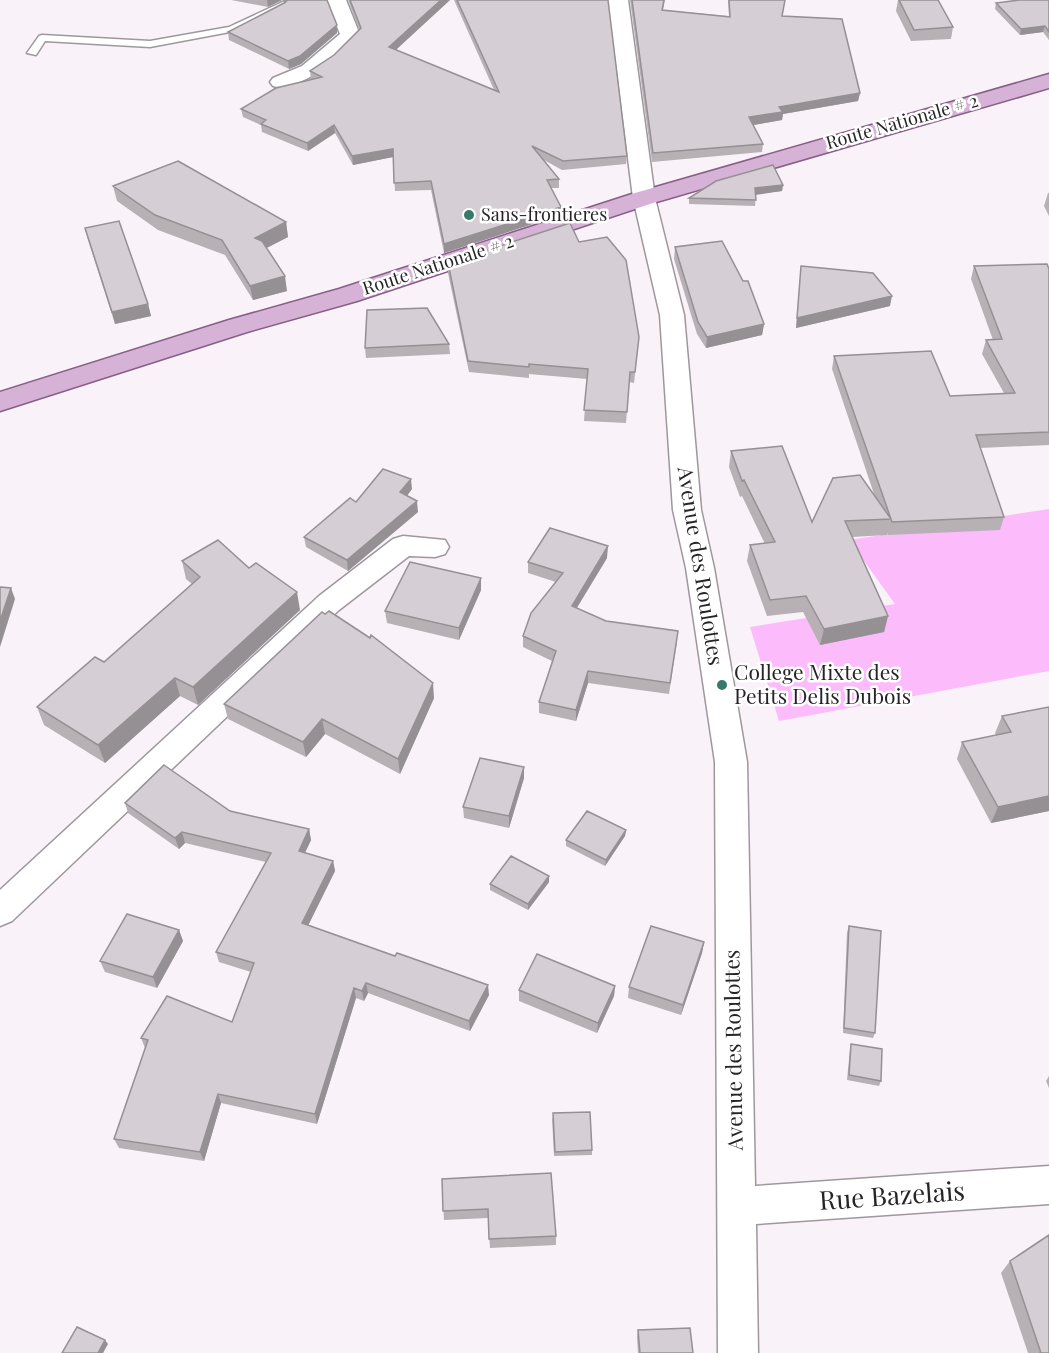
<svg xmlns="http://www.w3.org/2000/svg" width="1049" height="1353" font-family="'Playfair Display',serif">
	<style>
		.green { fill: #fcbbfa }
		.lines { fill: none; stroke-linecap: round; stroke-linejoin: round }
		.service-casing { stroke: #9e989e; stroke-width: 3 }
		.minor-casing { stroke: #9e989e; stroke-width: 3 }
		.primary-casing { stroke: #875f86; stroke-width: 3 }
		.service { fill: #fff; fill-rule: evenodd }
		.minor { fill: #fff; fill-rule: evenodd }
		.primary { fill: #d6b2d6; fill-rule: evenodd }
		.wall { fill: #b7b1b6 }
		.shaded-wall { fill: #959094 }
		.building { fill: #d5ced4; stroke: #959094; stroke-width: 1.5 }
		.poi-dot { fill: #377a6c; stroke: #fff; stroke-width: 2 }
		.labels { text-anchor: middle; stroke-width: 5; stroke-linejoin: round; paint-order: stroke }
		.far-street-label { font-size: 18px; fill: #262426; stroke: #fff }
		.far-poi-label { font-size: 18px; fill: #262426; stroke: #fff; text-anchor: start }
		.street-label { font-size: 21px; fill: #262426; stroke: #fff }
		.poi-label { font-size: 21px; fill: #262426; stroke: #fff; text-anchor: start }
		.near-street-label { font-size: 26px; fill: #262426; stroke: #fff }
	</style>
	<rect width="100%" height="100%" fill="#f9f2f9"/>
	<!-- green -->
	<path class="green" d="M1049,509V671L779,721L750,627L895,604L849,540Z"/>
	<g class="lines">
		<defs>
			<path id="service" d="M287,0H300L235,31L150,47L45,41L36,55L27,53L39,36L42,35L150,41L229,27Z"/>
			<path id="minor" d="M326,0H346L360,35C346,55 298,93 273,86L270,82L273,78L302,66L340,34Z
				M608,0H628L655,198L684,315L701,510L714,568L747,762L755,1186L1049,1166V1204L756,1224L758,1353H718L715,762L686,568L673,510L660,315L633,198Z
				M403,536L445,540L449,547L445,554L435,557L409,556L339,610L12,921L0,926V890L319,596L393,539Z"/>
			<path id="primary" d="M1049,74V88L653,203L357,301L247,332L0,411V392L229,320L339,289L635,193Z"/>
		</defs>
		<!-- service casing -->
		<use href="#service" class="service-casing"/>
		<!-- minor casing -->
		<use href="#minor" class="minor-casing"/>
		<!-- primary casing -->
		<use href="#primary" class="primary-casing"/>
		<!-- service -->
		<use href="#service" class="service"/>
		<!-- minor -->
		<use href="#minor" class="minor"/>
		<!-- primary -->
		<use href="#primary" class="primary"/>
	</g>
	<!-- wall -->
	<path class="wall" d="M231,0H282L268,7Z
		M348,0H450L396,50L494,90L454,0H608L627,156L626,164L562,170L544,160L559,179V188H551L560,215L444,253L431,190L395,191L393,157L353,165L335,133L308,151L262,132L261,125L243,117L241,109L311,79L310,71L334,55L359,30Z
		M630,0H665L663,10L729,16L728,0H785L782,16L860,93L858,101L783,114L782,120L753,125L763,144L762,152L652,162Z
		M898,0H938L953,27L951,39L911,41L896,11Z
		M1015,0H1049V40L1043,32L1020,35L995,9L996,3L1016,1Z
		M284,2L337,33L301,64L289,69L229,40L228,32L284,3Z
		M783,185L782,191L756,194L755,206L689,204V198Z
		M113,186L286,222L288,237L266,248L287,291L253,300L225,255L158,230L117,201Z
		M1048,193H1049V216L1044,206Z
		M85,228L148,304L151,316L115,324L88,240Z
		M579,242L639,337L634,383L629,382L626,423L584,421L587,379L529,374V378L469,372L448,273V263Z
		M675,247L764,324L762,335L706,348L697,334L674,259Z
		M801,266L890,306L796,328Z
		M974,266L1049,269V445L980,448L1004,517L1000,530L888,535V533L887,535L852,537L888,616L884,632L820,645L803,612L767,616L747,561L750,545L765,544L742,496L740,497L729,467L731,451L812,522L875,497L832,369L834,356L950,396L1004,393L982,354L986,340H993L971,279Z
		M449,344L450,354L366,358L365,348Z
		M412,489L407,496L418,512L348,571L306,547L304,537Z
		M607,558L577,608L606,621L677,642L669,694L588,683L576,721L539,713V702L552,661L523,647V636L556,582L528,573V562Z
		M182,561L249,568L300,610L198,705L180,696L105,763L44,725L37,707L104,662L192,584L186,579Z
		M481,590L459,640L387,623L385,611Z
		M434,698L400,774L325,734L306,757L228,719L224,704Z
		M1049,707V811L991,823L957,759L962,742L996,735L995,733L1002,716Z
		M524,778L509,828L464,818L463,807Z
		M125,803L230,811L309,829L311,840L305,853L333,861L335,871L308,925L489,995L470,1031L368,993L364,1001L356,998L317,1124L221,1103L204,1161L119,1148L114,1139L145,1048L141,1038L232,1022L251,972L219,962L216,952L266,862L185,843L179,849L128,813Z
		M626,830L625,836L605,866L566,846V840Z
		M549,876V882L528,910L490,890V884Z
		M849,926L875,1033L873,1038L843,1033L847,932Z
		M179,930L183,941L157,988L105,972L100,961Z
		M704,942L702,953L681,1015L628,998L629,987Z
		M615,986L614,996L597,1033L519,1001V990Z
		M851,1044L881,1081L879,1086L847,1080L850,1049Z
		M1049,1076V1088L1046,1081Z
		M552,1118L592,1150V1155L554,1156Z
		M442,1179L556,1236V1245L490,1248L488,1218L444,1220Z
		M1010,1261L1049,1353H1028L1001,1273Z
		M638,1330L693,1353H638L637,1337Z"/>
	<!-- shaded-wall -->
	<path class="shaded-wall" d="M267,0H282L268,7Z
		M441,0H450L390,55L389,47Z
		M337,25V33L301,64L289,69L288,61Z
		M1045,26L1043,32L1020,35L1021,29Z
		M860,93L858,101L783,114L782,120L748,126L749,117L779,107Z
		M334,125L335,133L308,151L307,143Z
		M393,149V157L353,165L352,156Z
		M783,185L782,191L755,195V188Z
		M561,207L560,215L444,253V244Z
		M286,222L288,237L257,253L255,238Z
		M285,276L287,291L253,300L250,286Z
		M892,296L890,306L796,328L797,318Z
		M148,304L151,316L115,324L112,312Z
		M764,324L762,335L706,348L707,337Z
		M411,479L412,489L401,503L400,492Z
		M417,501L418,512L348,571L347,560Z
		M608,546L607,558L571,617L572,606Z
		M481,578V590L459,640V628Z
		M11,588L15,599L0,647V621Z
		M297,592L300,610L198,705L193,687Z
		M888,616L884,632L820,645L824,629Z
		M588,671V683L576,721V710Z
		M175,678L180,696L105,763L98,745Z
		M433,683L434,698L400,774L398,759Z
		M322,719L325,734L306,757L303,742Z
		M524,767V778L509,828V816Z
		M1049,796V811L991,823L998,807Z
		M309,829L311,840L301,861L299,851Z
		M626,830L625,836L605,866L606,860Z
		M182,832L185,843L179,849L175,838Z
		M333,861L335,871L304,934L302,923Z
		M549,876V882L528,910V904Z
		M179,930L183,941L157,988L153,977Z
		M704,942L702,953L681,1015L683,1005Z
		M366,983L368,993L364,1001L362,991Z
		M488,985L489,995L470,1031L469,1021Z
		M615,986L614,996L597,1033L598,1023Z
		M354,988L356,998L317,1124L315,1114Z
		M218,1094L221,1103L204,1161L200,1152Z
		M105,1340L108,1344L103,1353H98Z"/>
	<!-- building -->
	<path class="building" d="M288,0H327L337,25L300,56L288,61L228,32L286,2H284Z
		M350,0H441L389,47L499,92L457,0H608L627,156L563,161L532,146L559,179L547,180L561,207L444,244L431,181L394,183L393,149L352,156L334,125L307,143L261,124L266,120L241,109L276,88L322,77L310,71L334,55L361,28Z
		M632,0H664L662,10L730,17L729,0H785L782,16L842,19L860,93L779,107L783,112L749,117L763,144L653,153Z
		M899,0H938L953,27L914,30Z
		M1019,0H1049V32L1045,26L1021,29L996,3Z
		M178,161L286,222L255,238L262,241L285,276L250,286L222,240L155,215L113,186Z
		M773,165L783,185L755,188L756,200L689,198L716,181Z
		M119,221L148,304L112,312L85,228Z
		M570,223L579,242L607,237L626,260L639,337L635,372H630L627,412L584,410L588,369L529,364V367L468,361L448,263Z
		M722,241L743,281H748L764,324L707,337L698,322L675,247Z
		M1047,264L1049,269V432L976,435L1004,517L892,522L834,356L931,351L950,396L1015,393L986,340L1002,339L974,266Z
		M801,266L873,273L892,296L797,318Z
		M427,308L449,344L365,348L367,310Z
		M782,446L812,522L833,478L860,475L891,519L845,521L888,616L824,629L806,596L770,600L750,545L775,542L744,480L742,481L731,451Z
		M383,469L411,479L400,492L417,501L347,560L304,537L350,498L356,502Z
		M550,528L608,546L572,606L606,621L678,631L670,683L588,671L576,710L539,702L556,651L523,636L531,613L563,573L528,562Z
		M218,540L249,568L256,563L297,592L193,687L175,678L98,745L37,707L95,657L104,662L200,577L182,561Z
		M410,562L481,578L459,628L385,611Z
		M0,587L11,588L0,621Z
		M329,611L370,638L371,635L433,683L398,759L322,719L303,742L224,704L322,612L325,614Z
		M1049,707V796L998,807L962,742L1011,732L1002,716Z
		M480,758L524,767L509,816L463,807Z
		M164,765L230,811L309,829L299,851L333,861L302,923L395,956L397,953L488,985L469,1021L366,983L362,991L354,988L315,1114L218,1094L200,1152L114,1139L148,1040L141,1038L167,996L232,1022L254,963L216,952L271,853L182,832L175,838L125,803Z
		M587,811L626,830L606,860L566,840Z
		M511,856L549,876L528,904L490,884Z
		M127,914L179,930L153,977L100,961Z
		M651,926L704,942L683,1005L629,987Z
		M849,926L881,931L875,1033L844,1028Z
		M537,954L615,986L598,1023L519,990Z
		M851,1044L882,1049L881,1081L849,1075Z
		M590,1112L592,1150L555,1152L553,1113Z
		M551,1173L556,1236L489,1239L488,1209L443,1211L442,1179Z
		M1049,1235V1353H1039H1041L1010,1261Z
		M77,1327L105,1340L98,1353H62Z
		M690,1328L693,1353H640L638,1330Z"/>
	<!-- markers -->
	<g class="poi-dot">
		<circle cx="469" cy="215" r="6"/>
		<circle cx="722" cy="685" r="6"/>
	</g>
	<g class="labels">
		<!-- far-street labels -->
		<g class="far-street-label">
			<text transform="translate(902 122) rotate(-16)" y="6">Route Nationale # 2</text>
			<text transform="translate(438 265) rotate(-18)" y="6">Route Nationale # 2</text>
		</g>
		<!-- far-poi labels -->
		<g class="far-poi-label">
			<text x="481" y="221">Sans-frontieres</text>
		</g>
		<!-- street labels -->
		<g class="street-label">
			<text transform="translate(700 566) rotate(81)" y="7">Avenue des Roulottes</text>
			<text transform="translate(734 1050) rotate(-91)" y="7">Avenue des Roulottes</text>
		</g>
		<!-- poi labels -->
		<g class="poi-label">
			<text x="734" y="680">College Mixte des<tspan x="734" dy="24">Petits Delis Dubois</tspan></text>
		</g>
		<!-- near-street labels -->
		<g class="near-street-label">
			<text transform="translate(892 1196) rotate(-4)" y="9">Rue Bazelais</text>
		</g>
	</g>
</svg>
